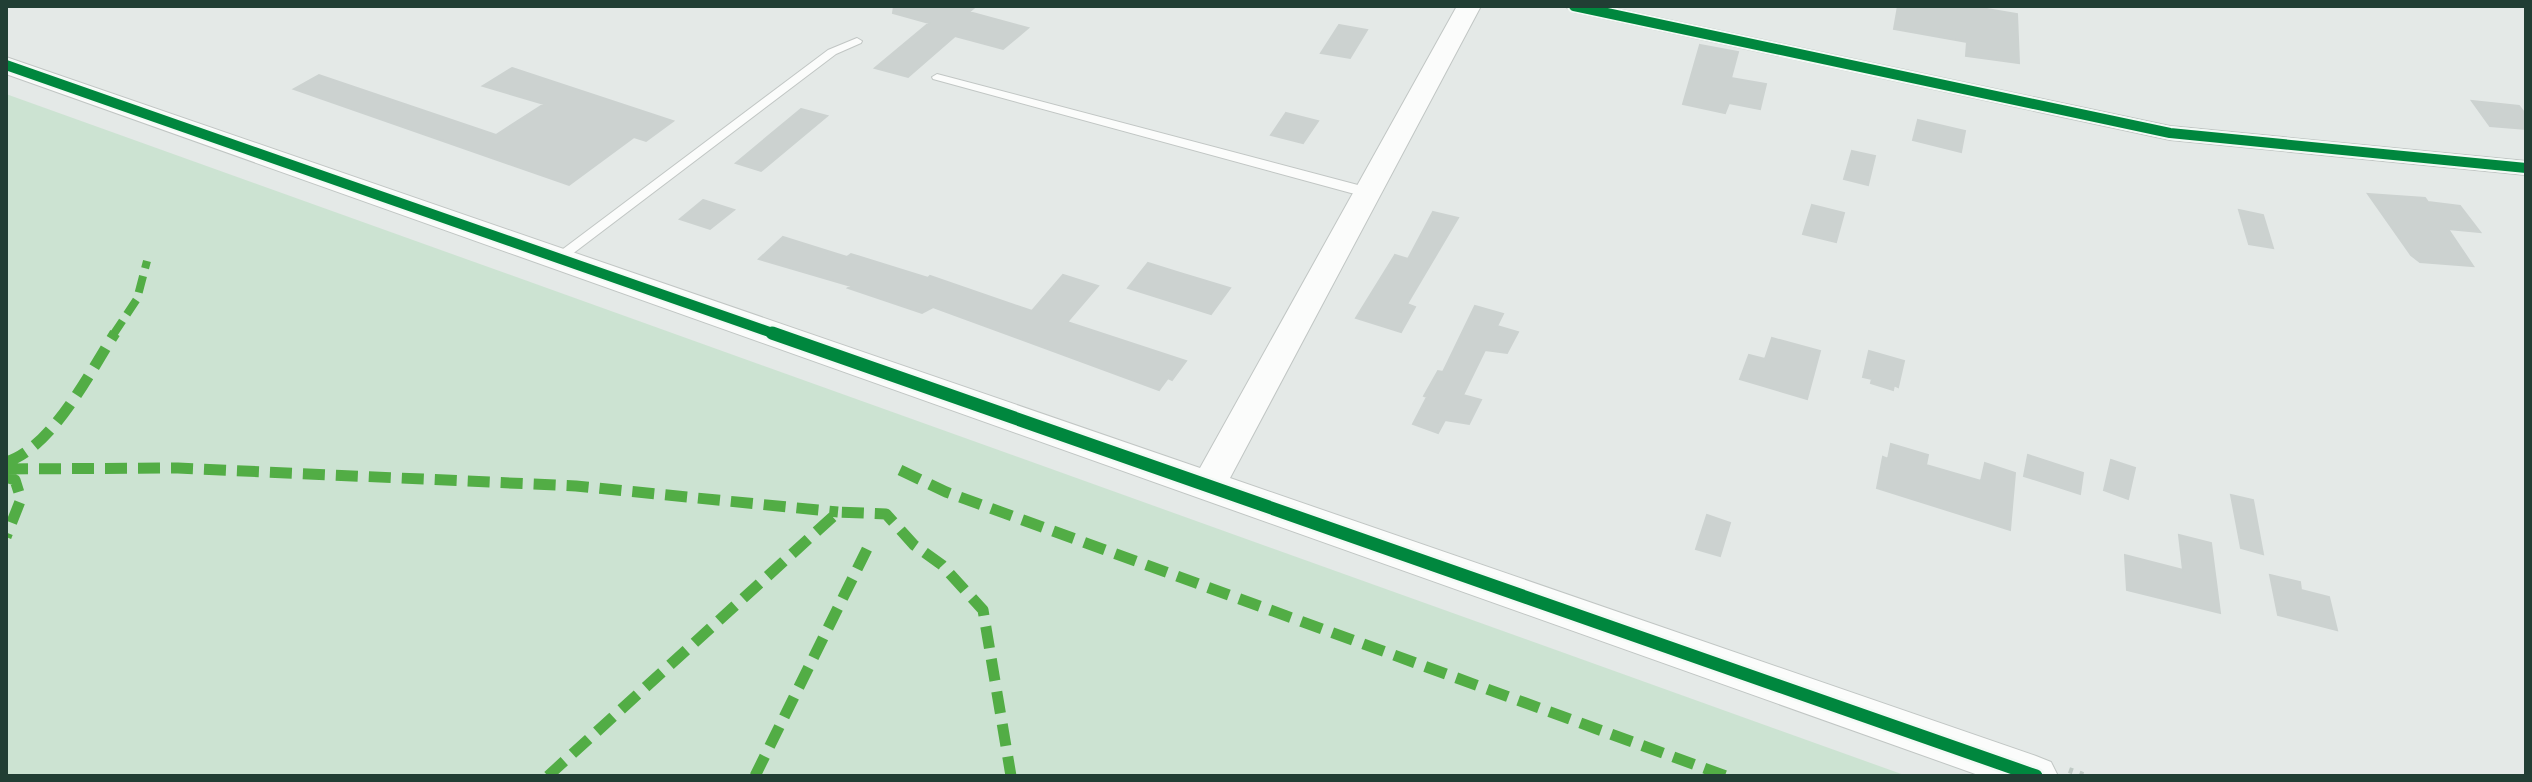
<svg xmlns="http://www.w3.org/2000/svg" width="2532" height="782" font-family="'Public Sans',sans-serif">
	<style>
		.green { fill: #cce3d2 }
		.building { fill: #ccd2d0; stroke: #ccd2d0; stroke-width: 2 }
		.lines { fill: none; stroke-linecap: round; stroke-linejoin: round }
		.service-casing { stroke: #c1c6c4; stroke-width: 2 }
		.minor-casing { stroke: #c1c6c4; stroke-width: 2 }
		.tertiary-casing { stroke: #c1c6c4; stroke-width: 2 }
		.path { stroke: #c0cac5; stroke-width: 6; stroke-dasharray: 4 7; stroke-linecap: butt }
		.service { fill: #fbfcfb; fill-rule: evenodd }
		.minor { fill: #fbfcfb; fill-rule: evenodd }
		.tertiary { fill: #fbfcfb; fill-rule: evenodd }
		.quiet-far1 { stroke: #52ad45; stroke-width: 8; stroke-dasharray: 17 8; stroke-linecap: butt }
		.quiet { stroke: #52ad45; stroke-width: 11; stroke-dasharray: 22 11; stroke-linecap: butt }
		.cycleway-far1-casing { stroke: #f2f9f5; stroke-width: 14 }
		.cycleway-casing { stroke: #f2f9f5; stroke-width: 18 }
		.cycleway-far1 { stroke: #00873e; stroke-width: 10 }
		.cycleway { stroke: #00873e; stroke-width: 13 }
	</style>
	<rect width="100%" height="100%" fill="#e4e9e7"/>
	<!-- green -->
	<path class="green" d="M6,94L1907,776H6Z"/>
	<!-- building -->
	<path class="building" d="M894,6H976L969,12L1028,28L1003,49L955,36L908,77L875,68L929,23L893,13Z
		M1898,6H1969L2017,14L2019,63L1966,56L1967,42L1894,29Z
		M1339,25L1367,30L1350,58L1321,53Z
		M1700,45L1738,52L1731,78L1766,84L1760,109L1729,103L1725,113L1683,104Z
		M512,68L673,121L646,141L634,137L569,185L294,89L319,75L496,135L544,104L483,86Z
		M2472,101L2519,106L2526,115V129L2490,126Z
		M801,109L827,116L761,171L736,163Z
		M1286,113L1318,121L1303,143L1271,135Z
		M1918,120L1965,131L1961,152L1913,140Z
		M1852,151L1875,156L1868,185L1844,179Z
		M2368,194L2425,198L2428,202L2460,206L2480,232L2448,229L2473,266L2420,262L2411,255Z
		M703,200L734,210L710,229L680,219Z
		M1812,205L1844,213L1836,242L1803,234Z
		M2239,210L2263,215L2273,248L2249,244Z
		M1433,212L1458,218L1407,304L1415,307L1401,332L1356,318L1395,255L1408,259Z
		M783,237L847,257L851,254L928,278L930,276L1032,311L1063,275L1098,286L1067,322L1186,361L1172,380L1168,378L1159,390L933,307L922,313L848,288L851,286L759,259Z
		M1148,263L1180,273L1230,288L1211,314L1128,288Z
		M1475,306L1503,314L1497,326L1518,332L1507,353L1485,350L1463,395L1481,400L1469,424L1445,420L1438,433L1413,424L1427,397L1424,396L1438,371L1443,372Z
		M1772,338L1820,351L1807,399L1740,379L1749,355L1765,359Z
		M1869,351L1904,361L1898,387L1894,385L1893,390L1871,383L1872,379L1863,377Z
		M1891,444L1928,455L1926,465L1981,481L1985,463L2015,473L2010,530L1877,488L1883,457L1888,459Z
		M2028,455L2083,473L2080,494L2024,476Z
		M2111,460L2135,468L2128,499L2104,490Z
		M2231,495L2253,500L2263,554L2241,548Z
		M1707,515L1730,523L1720,556L1696,549Z
		M2179,535L2211,543L2220,613L2127,590L2125,555L2183,570Z
		M2270,575L2300,582L2301,590L2329,597L2337,630L2278,615Z"/>
	<g class="lines">
		<defs>
			<path id="service" d="M857,38L862,41L861,43L836,54L563,261H555L553,258L555,255L828,50Z
				M937,74L1373,189L1375,192L1369,196L1351,193L933,79L932,77Z"/>
			<path id="minor" d="M1564,6H1603L2170,126L2526,161V175L2170,140L1574,12Z"/>
			<path id="tertiary" d="M1457,6H1481L1230,478L2036,756L2051,762L2058,776H1981L6,74V57L1200,468Z"/>
		</defs>
		<!-- service casing -->
		<use href="#service" class="service-casing"/>
		<!-- minor casing -->
		<use href="#minor" class="minor-casing"/>
		<!-- tertiary casing -->
		<use href="#tertiary" class="tertiary-casing"/>
		<!-- path -->
		<path class="path" d="M2069,770L2086,776"/>
		<!-- service -->
		<use href="#service" class="service"/>
		<!-- minor -->
		<use href="#minor" class="minor"/>
		<!-- tertiary -->
		<use href="#tertiary" class="tertiary"/>
		<!-- quiet-far1 -->
		<path class="quiet-far1" d="M113,335L137,299L147,261"/>
		<!-- quiet -->
		<path class="quiet" d="M6,462C52,448 90,372 115,333
			M6,469L178,468L576,486L838,512
			M900,470L946,492L1726,776
			M6,477L15,480L21,499L6,537
			M548,776L838,512L886,514L914,545L942,565L983,610L1011,776
			M755,776L868,547"/>
		<defs>
			<path id="cycleway-far1" d="M1574,6L2170,133L2526,168
				M6,65L778,335"/>
			<path id="cycleway" d="M772,333L2036,776"/>
		</defs>
		<!-- cycleway-far1 casing -->
		<use href="#cycleway-far1" class="cycleway-far1-casing"/>
		<!-- cycleway casing -->
		<use href="#cycleway" class="cycleway-casing"/>
		<!-- cycleway-far1 -->
		<use href="#cycleway-far1" class="cycleway-far1"/>
		<!-- cycleway -->
		<use href="#cycleway" class="cycleway"/>
	</g>
	<!-- border -->
	<rect width="2532" height="782" fill="none" stroke="#213e34" stroke-width="16"/>
</svg>
